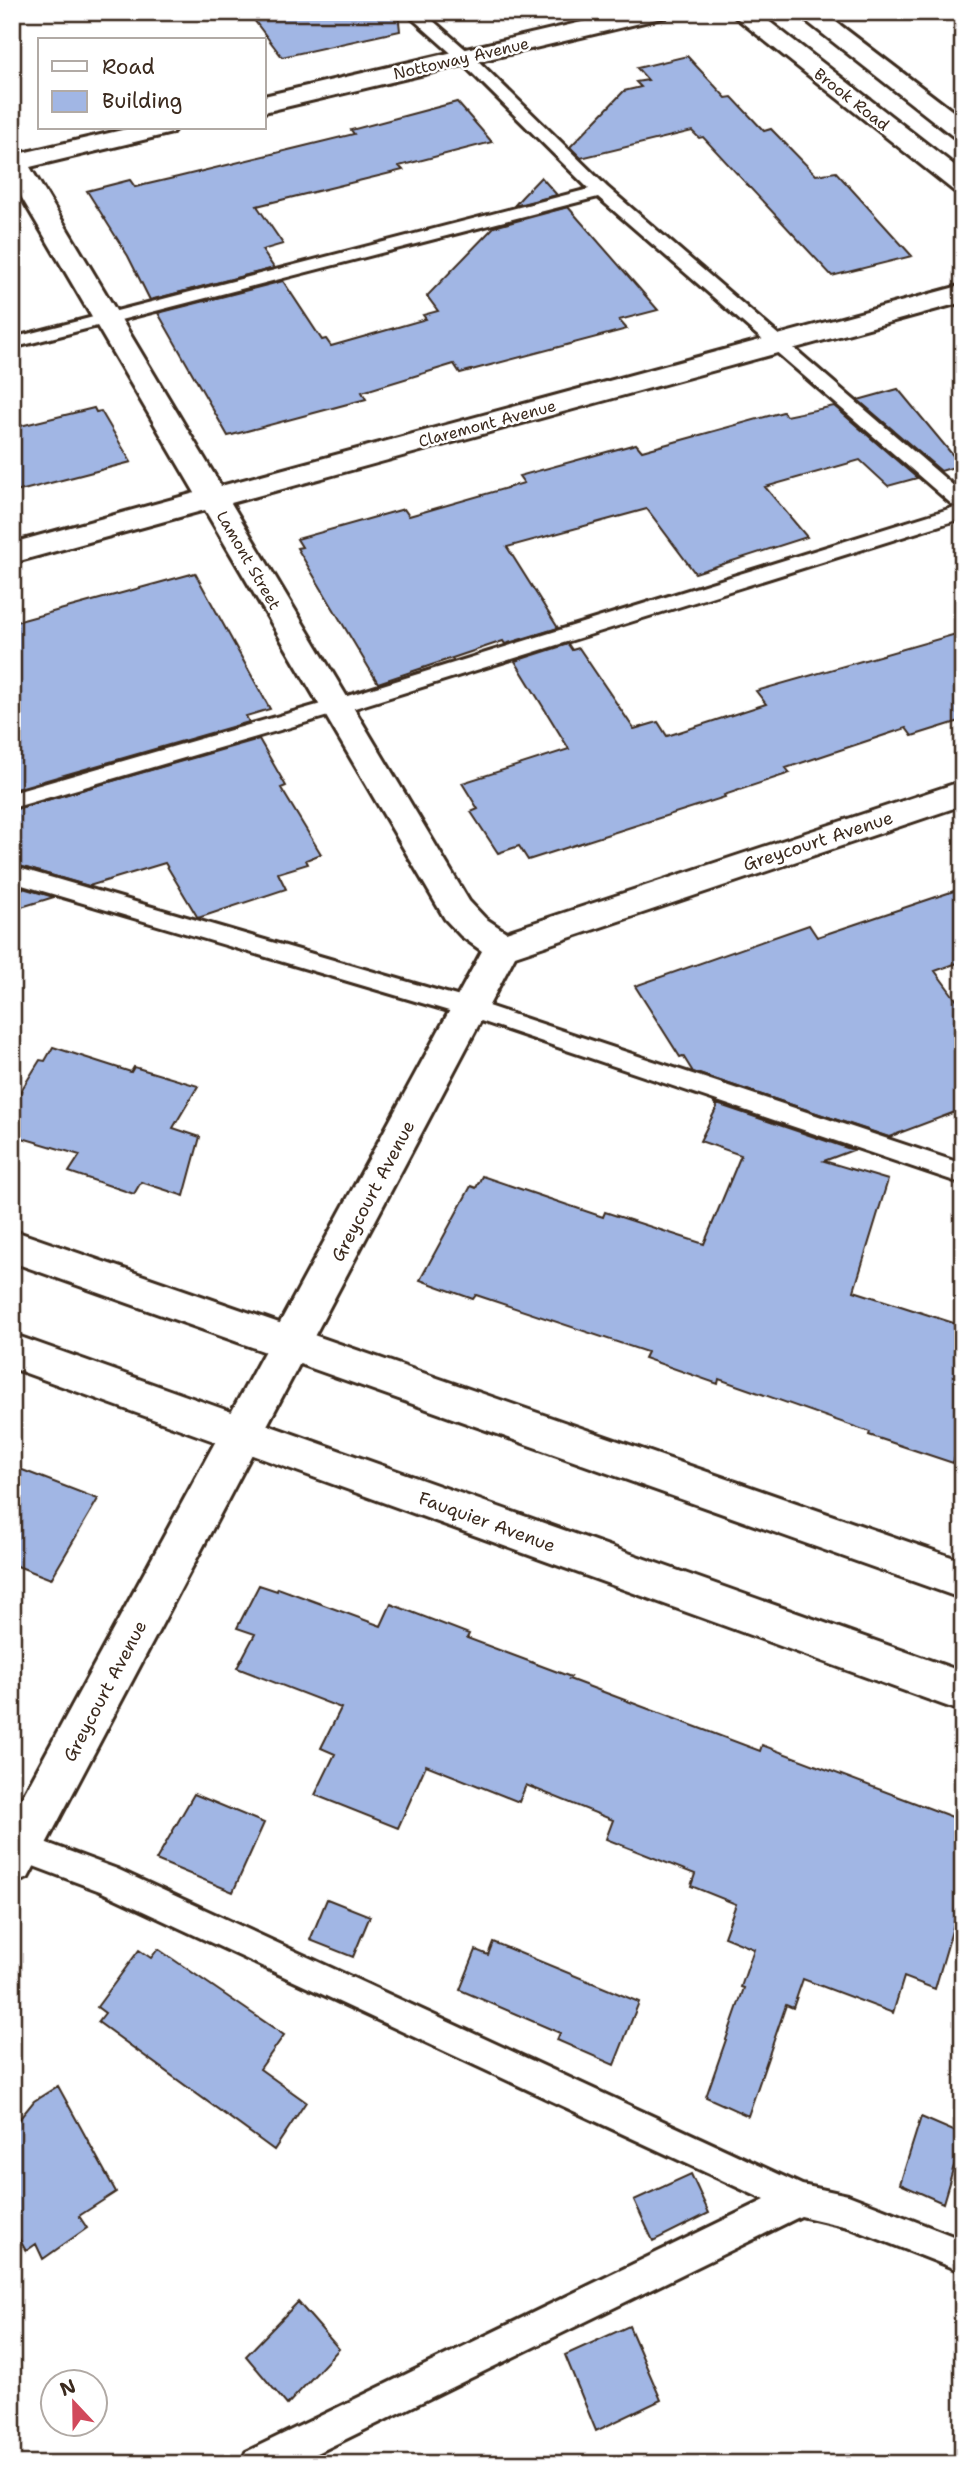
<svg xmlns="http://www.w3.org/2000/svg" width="975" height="2476" font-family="'Shantell Sans',sans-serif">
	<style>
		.building { fill: #a1b6e4; stroke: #3b2a1e; stroke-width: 2 }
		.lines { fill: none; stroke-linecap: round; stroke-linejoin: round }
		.lane-casing { stroke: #3b2a1e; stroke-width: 6 }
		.street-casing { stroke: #3b2a1e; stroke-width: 6 }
		.secondary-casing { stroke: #3b2a1e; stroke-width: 6 }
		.lane { fill: #fff; fill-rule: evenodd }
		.street { fill: #fff; fill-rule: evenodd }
		.secondary { fill: #fff; fill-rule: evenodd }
		.labels { text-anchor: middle; stroke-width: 5; stroke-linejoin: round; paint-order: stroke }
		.far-street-label { font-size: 16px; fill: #3b2a1e; stroke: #fff }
		.street-label { font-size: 18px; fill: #3b2a1e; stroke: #fff }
	</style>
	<rect width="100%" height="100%" fill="#fff"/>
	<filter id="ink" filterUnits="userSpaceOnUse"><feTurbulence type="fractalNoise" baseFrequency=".0143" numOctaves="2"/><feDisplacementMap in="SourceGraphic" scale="14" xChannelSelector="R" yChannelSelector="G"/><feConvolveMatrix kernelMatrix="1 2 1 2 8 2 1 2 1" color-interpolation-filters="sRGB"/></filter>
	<g filter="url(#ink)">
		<!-- building -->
		<path class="building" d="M248,12H398L400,31L282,57Z
			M687,56L726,98L732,97L764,131L771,129L816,175L836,172L912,256L832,276L703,137L699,138L692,131L581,158L570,147L624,91L641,87L636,82L648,80L637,68Z
			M457,102L492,142L399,166L403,170L257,206L283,244L262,250L274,268L150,300L128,256L87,191L130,180L135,187L178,177L354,134L351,130Z
			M541,177L557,195L514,206L521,198Z
			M568,207L658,310L619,320L627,329L460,373L454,364L362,392L366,399L228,436L158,313L283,281L322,340L326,339L331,346L426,319L423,315L438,311L427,296L494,227Z
			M898,389L961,465L941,471L858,400Z
			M834,406L917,478L888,486L860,460L765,487L807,537L695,573L647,509L507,547L558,628L505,644L503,641L378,683L297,548L302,547L297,539L404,509L409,516L524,483L519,476L636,444L642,451L783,412L786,416Z
			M94,408L96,412L101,411L131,462L12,493V428Z
			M195,573L270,709L246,716L249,722L12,790V623Z
			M963,632V720L912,736L906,728L786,768L790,773L724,795L725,797L528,860L519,846L498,853L471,812L478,809L462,783L569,749L515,661L568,644L572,650L579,648L634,729L658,722L667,736L766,704L756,691Z
			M259,739L286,786L281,788L321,854L306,860L308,864L278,873L286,889L198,918L165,863L89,886L12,864V810Z
			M12,885L54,897L12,910Z
			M963,888V961L935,971L963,1009V1109L889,1137L693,1072L683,1056L680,1057L635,986L809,925L817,937Z
			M53,1047L131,1072L134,1067L198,1086L173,1128L200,1137L184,1196L141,1182L134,1194L69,1172L80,1155L12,1135V1105L40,1060L45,1061Z
			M714,1103L853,1150L824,1161L888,1180L854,1291L963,1326V1431L953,1463L869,1435L870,1432L719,1379L718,1384L644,1358L647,1352L476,1295L473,1299L420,1280L471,1186L476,1188L482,1176L603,1217L605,1212L704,1244L741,1155L700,1141L717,1107Z
			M12,1466L98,1499L51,1579L12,1564Z
			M259,1585L277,1591L278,1588L381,1626L391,1604L469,1634L467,1638L571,1677L569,1679L760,1751L762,1745L963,1821V1893L935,1989L904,1977L893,2013L803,1979L793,2008L786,2005L748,2116L706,2097L744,1988L741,1987L754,1949L724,1937L736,1904L691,1886L695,1874L606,1839L613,1820L526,1785L519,1802L426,1765L398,1828L315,1795L335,1754L321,1748L341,1708L237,1668L255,1634L237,1628Z
			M194,1794L264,1823L233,1892L156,1860Z
			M327,1899L370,1916L353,1957L310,1940Z
			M493,1942L639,2002L614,2065L557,2040L560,2033L460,1990L476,1950L488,1955Z
			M158,1949L284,2035L260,2069L306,2102L274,2150L98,2022L105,2013L97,2007L139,1950L151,1958Z
			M58,2086L116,2192L79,2216L87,2228L43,2259L36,2244L26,2251L12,2226V2128L34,2101Z
			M921,2117L963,2135L943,2203L900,2184Z
			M691,2174L709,2213L653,2241L634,2200Z
			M298,2302L339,2349L287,2405L246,2356Z
			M629,2326L661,2400L596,2431L565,2355Z"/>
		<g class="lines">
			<defs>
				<path id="lane" d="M405,12H423L471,54L607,187L963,494V518L342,712L12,808V793L328,702L955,507L598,197L12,348V338L589,189L459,60Z
					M12,866L470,1000L963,1164V1184L466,1016L12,882Z
					M12,1830L117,1869L802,2185L848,2195L963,2240V2272L848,2227L801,2216L295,2464H241L246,2452L765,2200L100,1891L12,1858Z"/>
				<path id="street" d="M625,12H669L666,17L657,19L264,112V96Z
					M131,128H176L172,133L30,167L221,486L963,285V302L231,503L469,901L485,918L506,932L963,781V805L515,956L28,1878L12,1884V1816L482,951L461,936L445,919L205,510L12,563V543L195,493L12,181V150L22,153Z"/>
				<path id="secondary" d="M729,12H757L963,172V193L954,191Z
					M795,12H823L963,119V140L954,137Z
					M12,1230L963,1561V1599L12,1262Z
					M12,1334L963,1672V1712L12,1368Z"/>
			</defs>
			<!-- lane casing -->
			<use href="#lane" class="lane-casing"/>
			<!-- street casing -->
			<use href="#street" class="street-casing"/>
			<!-- secondary casing -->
			<use href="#secondary" class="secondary-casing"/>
			<!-- lane -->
			<use href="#lane" class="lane"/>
			<!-- street -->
			<use href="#street" class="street"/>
			<!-- secondary -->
			<use href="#secondary" class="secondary"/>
		</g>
	</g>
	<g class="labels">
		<!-- far-street labels -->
		<g class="far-street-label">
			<text transform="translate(461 58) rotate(-13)" y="6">Nottoway Avenue</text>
			<text transform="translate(852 99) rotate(38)" y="6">Brook Road</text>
			<text transform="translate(487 423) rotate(-15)" y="6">Claremont Avenue</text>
			<text transform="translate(249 560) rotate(60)" y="6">Lamont Street</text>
		</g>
		<!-- street labels -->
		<g class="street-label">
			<text transform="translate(818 841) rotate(-18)" y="6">Greycourt Avenue</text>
			<text transform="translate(373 1191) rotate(-62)" y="6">Greycourt Avenue</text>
			<text transform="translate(487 1522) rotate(20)" y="6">Fauquier Avenue</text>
			<text transform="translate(105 1691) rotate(-62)" y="6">Greycourt Avenue</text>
		</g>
	</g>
	<!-- margin -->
	<rect width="975" height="2476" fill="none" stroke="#fff" stroke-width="42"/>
	<rect x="21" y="21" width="933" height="2434" fill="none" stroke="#3b2a1e" stroke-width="2.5" filter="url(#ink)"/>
	<!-- legend -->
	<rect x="38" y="38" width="228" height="91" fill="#ffffff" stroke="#b1aaa5" stroke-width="2"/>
	<rect x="52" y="61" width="35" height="10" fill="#ffffff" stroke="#b1aaa5" stroke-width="2"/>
	<text x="102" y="74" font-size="21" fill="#3b2a1e">Road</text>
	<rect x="52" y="91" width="35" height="21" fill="#a1b6e4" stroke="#b1aaa5" stroke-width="2"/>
	<text x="102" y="108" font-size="21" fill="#3b2a1e">Building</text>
	<!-- north arrow -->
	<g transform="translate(74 2403) rotate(338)"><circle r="33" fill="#ffffff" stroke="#b1aaa5" stroke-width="2"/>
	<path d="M0-5L12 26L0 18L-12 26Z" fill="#d1495b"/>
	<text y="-10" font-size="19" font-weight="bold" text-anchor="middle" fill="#3b2a1e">N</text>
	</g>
</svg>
